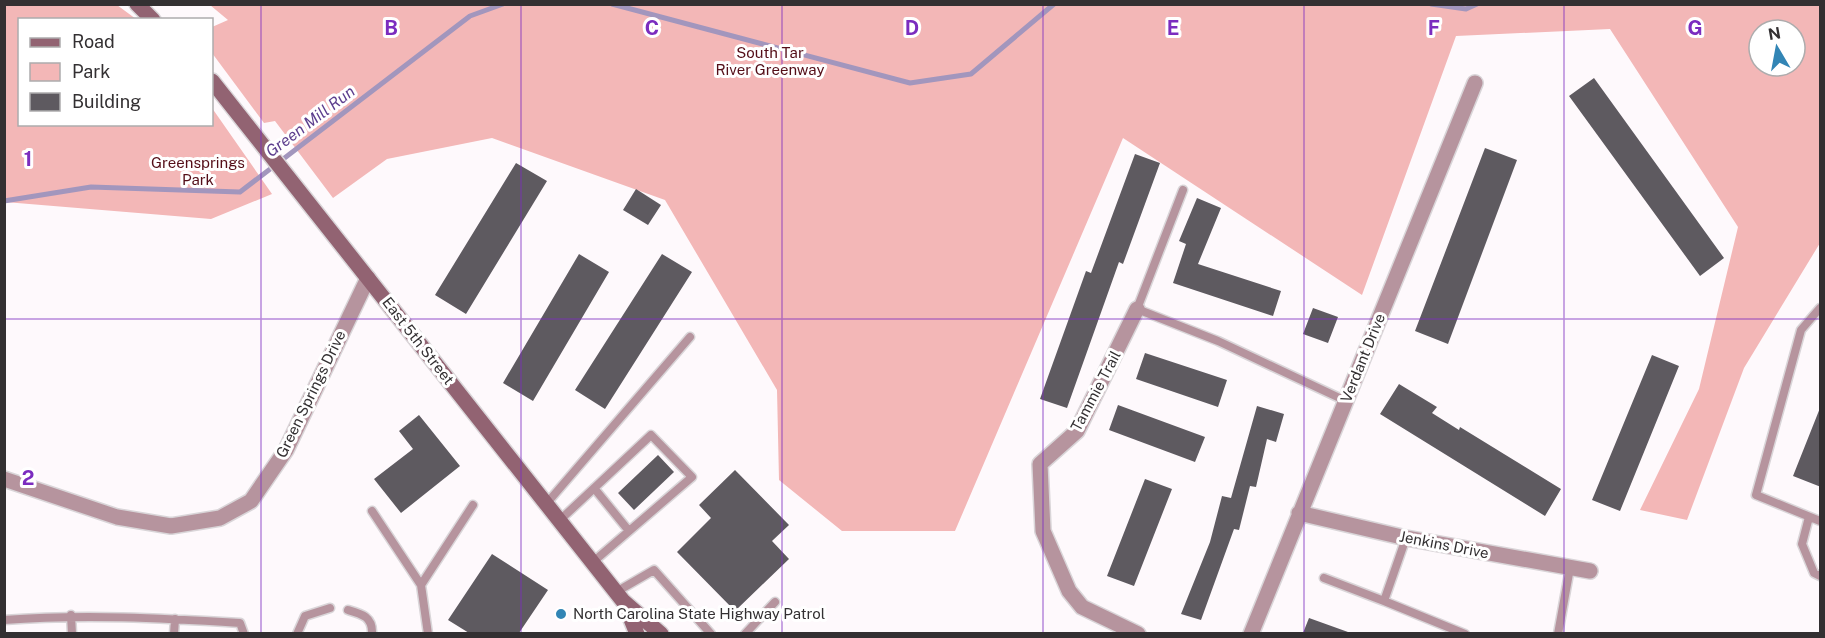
<svg xmlns="http://www.w3.org/2000/svg" width="1825" height="638" font-family="'Public Sans',sans-serif">
	<style>
		.green { fill: #f3b7b7; fill-rule: evenodd }
		.lines { fill: none; stroke-linecap: round; stroke-linejoin: round }
		.stream { stroke: #a296bd; stroke-width: 5 }
		.building { fill: #5e5a60 }
		.lane-casing { stroke: #d9d5d8; stroke-width: 11 }
		.street-casing { stroke: #d9d5d8; stroke-width: 18 }
		.secondary-casing { stroke: #d9d5d8; stroke-width: 18 }
		.lane { stroke: #b6949e; stroke-width: 8 }
		.street { stroke: #b6949e; stroke-width: 15 }
		.secondary { stroke: #926372; stroke-width: 15 }
		.grid { fill: none; stroke: #7b2cbf; stroke-width: 1.5; stroke-opacity: 0.55 }
		.poi-dot { fill: #3285b5; stroke: #fff; stroke-width: 2 }
		.labels { text-anchor: middle; stroke-width: 6; stroke-linejoin: round; paint-order: stroke }
		.park-label { font-size: 15px; fill: #540e18; stroke: #fff }
		.street-label { font-size: 15px; fill: #333032; stroke: #fff }
		.poi-label { font-size: 15px; fill: #333032; stroke: #fff; text-anchor: start }
		.water-label { font-size: 16px; font-style: italic; fill: #5d3f8e; stroke: #fff }
		.grid-label { font-size: 20px; text-anchor: middle; font-weight: bold; fill: #7b2cbf; stroke: #fff; stroke-width: 6; stroke-linejoin: round; paint-order: stroke }
	</style>
	<rect width="100%" height="100%" fill="#fef9fc"/>
	<!-- green -->
	<path class="green" d="M4,5H117L136,19L20,20V124H212V108L272,194L211,219L5,202Z
		M210,5H1820V243L1744,368L1687,520L1640,510L1699,389L1738,227L1610,29L1456,36L1362,295L1123,138L955,531H842L779,480L777,390L665,200L492,138L387,159L333,198L275,121L264,123L212,53V27L228,20ZM1759,30H1795V66H1759Z"/>
	<g class="lines">
		<!-- stream -->
		<path class="stream" d="M612,4L910,83L971,74L1054,4
			M1431,4L1466,9L1477,4
			M4,201L91,187L240,192L470,16L503,4"/>
	</g>
	<!-- building -->
	<path class="building" d="M1594,78L1724,258L1700,276L1569,96Z
		M1485,148L1517,160L1448,344L1415,331Z
		M1135,154L1160,163L1123,264L1119,262L1067,408L1040,399L1086,271L1091,273Z
		M516,163L547,181L466,314L435,295Z
		M636,189L661,205L648,225L623,210Z
		M1197,198L1221,208L1198,264L1281,291L1273,316L1173,283L1186,244L1179,241Z
		M579,254L609,272L533,401L503,383Z
		M662,254L692,272L605,409L575,390Z
		M1313,308L1338,317L1328,343L1303,334Z
		M1145,353L1227,380L1218,407L1136,379Z
		M1652,355L1679,366L1620,511L1592,500Z
		M1399,384L1437,407L1432,413L1459,430L1460,427L1561,489L1545,516L1380,414Z
		M1118,405L1205,437L1195,462L1109,430Z
		M1257,406L1284,414L1276,442L1267,439L1256,487L1250,486L1239,530L1234,529L1201,620L1181,614L1210,542L1222,496L1231,498Z
		M1820,408H1821V487L1793,476Z
		M419,415L460,466L401,513L374,479L413,449L399,431Z
		M658,455L674,472L634,510L618,493Z
		M735,470L789,525L772,541L789,559L735,611L677,552L711,518L699,505Z
		M1145,479L1172,489L1134,586L1107,576Z
		M492,554L548,590L519,633H469L448,620Z
		M1309,618L1348,632V633H1303Z"/>
	<g class="lines">
		<defs>
			<path id="lane" d="M1183,190L1137,309L1218,341L1346,401
				M1820,308L1801,330L1756,495L1820,521
				M594,488L629,531
				M547,503L690,337
				M372,511L421,585L428,634
				M1809,517L1802,544L1814,573L1820,576
				M560,520L651,435L692,477L593,562
				M1406,538L1384,601L1465,634
				M1324,578L1384,601
				M421,585L473,505
				M616,592L654,570L711,634
				M348,610C362,614 373,617 372,634
				M71,615L72,634
				M4,620C83,614 161,618 240,623L244,634
				M174,634L175,619
				M297,634L305,616L330,608
				M745,634L775,602
				M1558,634L1570,568"/>
			<path id="street" d="M1137,309L1077,431L1040,464L1043,531L1069,591L1082,607L1138,634
				M4,479L117,517L171,526L220,518L251,501L286,450L368,278
				M1299,513L1406,538L1590,571
				M1251,634L1475,83"/>
			<path id="secondary" d="M137,4L153,20
				M212,81L623,601L661,634
				M626,607L637,634"/>
		</defs>
		<!-- lane casing -->
		<use href="#lane" class="lane-casing"/>
		<!-- street casing -->
		<use href="#street" class="street-casing"/>
		<!-- secondary casing -->
		<use href="#secondary" class="secondary-casing"/>
		<!-- lane -->
		<use href="#lane" class="lane"/>
		<!-- street -->
		<use href="#street" class="street"/>
		<!-- secondary -->
		<use href="#secondary" class="secondary"/>
	</g>
	<!-- grid -->
	<path class="grid" d="M261,4V634M521,4V634M782,4V634M1043,4V634M1304,4V634M1564,4V634M4,319H1820"/>
	<!-- markers -->
	<circle class="poi-dot" cx="561" cy="614" r="6"/>
	<g class="labels">
		<!-- park labels -->
		<g class="park-label">
			<text x="770" y="58">South Tar<tspan x="770" dy="17">River Greenway</tspan></text>
			<text x="198" y="168">Greensprings<tspan x="198" dy="17">Park</tspan></text>
		</g>
		<!-- street labels -->
		<g class="street-label">
			<text transform="translate(418 341) rotate(52)" y="5">East 5th Street</text>
			<text transform="translate(1363 358) rotate(-68)" y="5">Verdant Drive</text>
			<text transform="translate(1096 391) rotate(-62)" y="5">Tammie Trail</text>
			<text transform="translate(311 394) rotate(-64)" y="5">Green Springs Drive</text>
			<text transform="translate(1444 545) rotate(11)" y="5">Jenkins Drive</text>
		</g>
		<!-- poi labels -->
		<g class="poi-label">
			<text x="573" y="619">North Carolina State Highway Patrol</text>
		</g>
		<!-- water labels -->
		<g class="water-label">
			<text transform="translate(310 121) rotate(-37)" y="6">Green Mill Run</text>
		</g>
	</g>
	<g class="grid-label">
		<text x="391" y="35">B</text>
		<text x="652" y="35">C</text>
		<text x="912" y="35">D</text>
		<text x="1173" y="35">E</text>
		<text x="1434" y="35">F</text>
		<text x="1695" y="35">G</text>
		<text x="28" y="166">1</text>
		<text x="28" y="485">2</text>
	</g>
	<!-- border -->
	<rect width="1825" height="638" fill="none" stroke="#333032" stroke-width="12"/>
	<!-- legend -->
	<rect x="18" y="18" width="195" height="108" fill="#ffffff" stroke="#adacad" stroke-width="1.5"/>
	<rect x="30" y="38" width="30" height="9" fill="#926372" stroke="#adacad" stroke-width="1.5"/>
	<text x="72" y="48" font-size="18" fill="#333032">Road</text>
	<rect x="30" y="63" width="30" height="18" fill="#f3b7b7" stroke="#adacad" stroke-width="1.5"/>
	<text x="72" y="78" font-size="18" fill="#333032">Park</text>
	<rect x="30" y="93" width="30" height="18" fill="#5e5a60" stroke="#adacad" stroke-width="1.5"/>
	<text x="72" y="108" font-size="18" fill="#333032">Building</text>
	<!-- north arrow -->
	<g transform="translate(1777 48) rotate(350)"><circle r="28" fill="#ffffff" stroke="#adacad" stroke-width="1.5"/>
	<path d="M0-4.5L10 22L0 15L-10 22Z" fill="#3285b5"/>
	<text y="-9" font-size="16" font-weight="bold" text-anchor="middle" fill="#333032">N</text>
	</g>
</svg>
